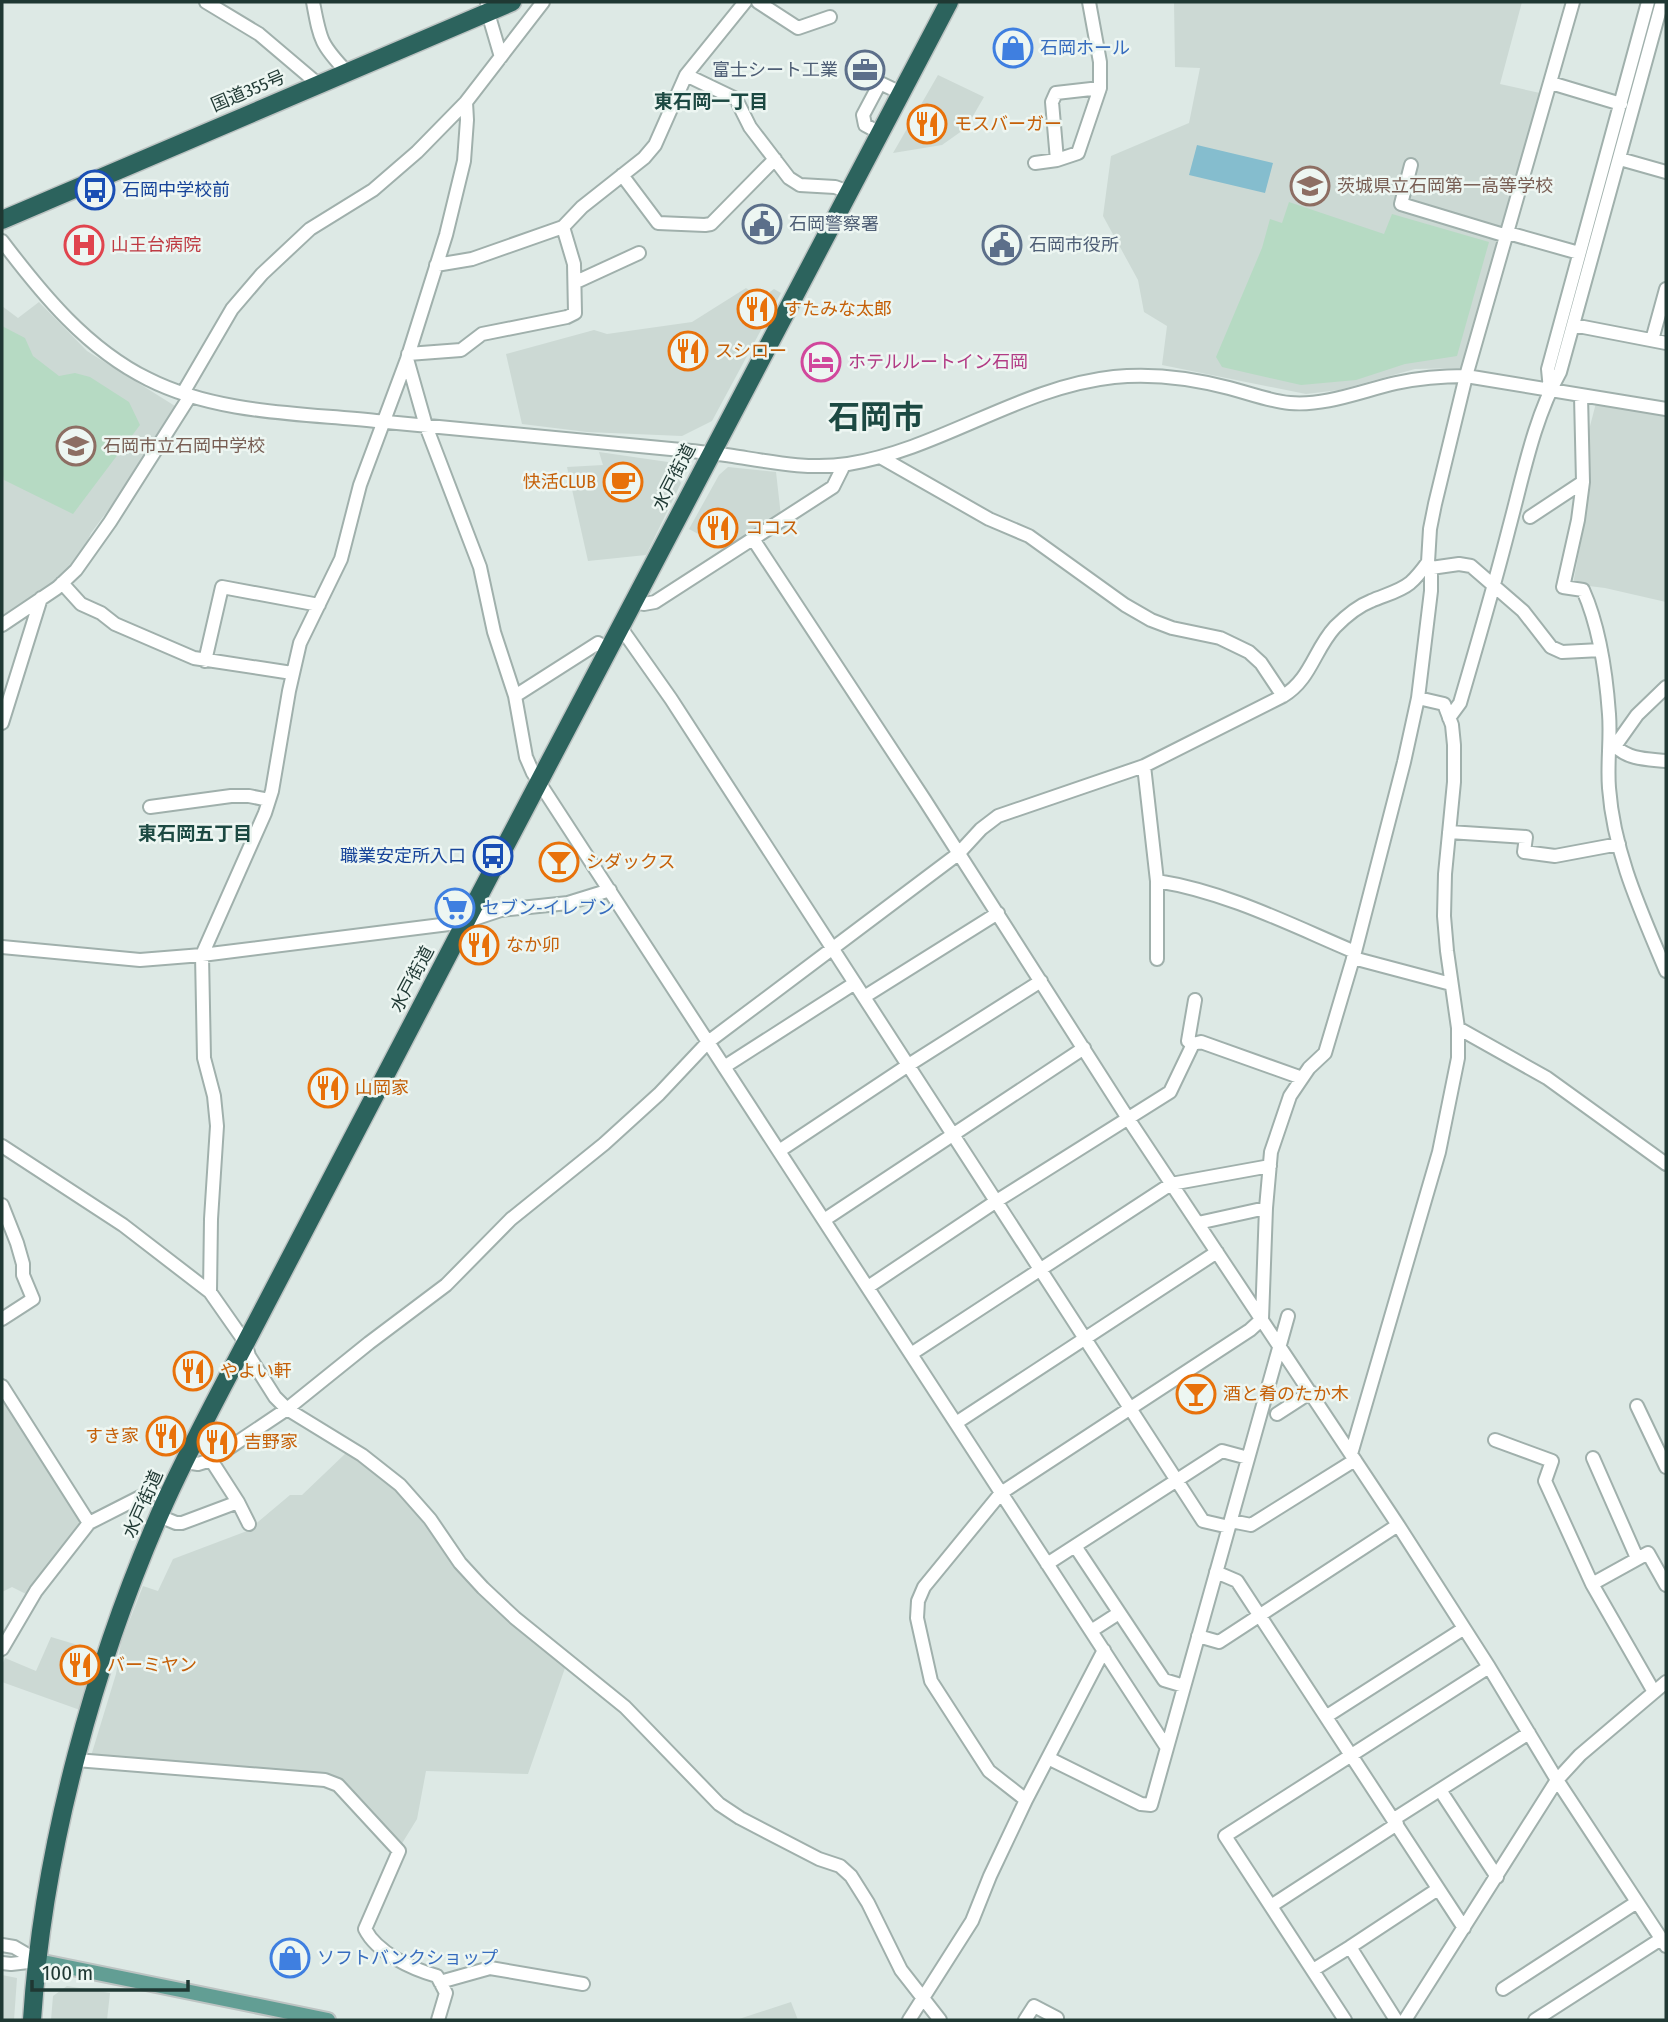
<svg xmlns="http://www.w3.org/2000/svg" width="1668" height="2022" font-family="'Fira Sans Condensed','Noto Sans JP',sans-serif">
	<style>
		.built { fill: #ccd9d4 }
		.green { fill: #b6dac3 }
		.water { fill: #85bdce }
		.lines { fill: none; stroke-linecap: round; stroke-linejoin: round }
		.minor-casing { stroke: #a0b0ac; stroke-width: 16 }
		.major-casing { stroke: #bcc3c2; stroke-width: 18 }
		.highway-casing { stroke: #bcc3c2; stroke-width: 21 }
		.minor { stroke: #fff; stroke-width: 12 }
		.major { stroke: #629e94; stroke-width: 14 }
		.highway { stroke: #2c635d; stroke-width: 18 }
		.labels { text-anchor: middle; stroke-width: 5; stroke-linejoin: round; paint-order: stroke }
		.shop-label { font-size: 18px; fill: #366cbe; stroke: #edf6f2; text-anchor: start }
		.service-label { font-size: 18px; fill: #4e5e75; stroke: #edf6f2; text-anchor: start }
		.street-label { font-size: 18px; fill: #1f3833; stroke: #edf6f2 }
		.food-label { font-size: 18px; fill: #c56008; stroke: #edf6f2; text-anchor: start }
		.education-label { font-size: 18px; fill: #785e54; stroke: #edf6f2; text-anchor: start }
		.transit-label { font-size: 18px; fill: #164399; stroke: #edf6f2; text-anchor: start }
		.health-label { font-size: 18px; fill: #be3a42; stroke: #edf6f2; text-anchor: start }
		.hotel-label { font-size: 18px; fill: #b23c85; stroke: #edf6f2; text-anchor: start }
		.neighbourhood-label { font-size: 19px; font-weight: bold; fill: #1c4942; stroke: #edf6f2 }
		.town-label { font-size: 32px; font-weight: bold; fill: #1c4942; stroke: #edf6f2 }
	</style>
	<rect width="100%" height="100%" fill="#dde9e5"/>
	<!-- built -->
	<path class="built" d="M1174,2H1522L1500,84L1540,93L1462,368L1415,369L1339,390L1306,394L1162,365L1167,326L1144,312L1138,280L1103,216L1111,156L1189,123L1200,68L1175,67Z
		M938,75L984,97L966,128L942,145L893,153Z
		M746,288L760,299L774,289L781,293L712,421L682,436L587,432L522,424L506,354L594,330L607,334L692,322Z
		M39,302L87,351L175,406L126,486L91,533L78,561L52,587L2,622V306L18,318Z
		M1596,403L1666,416V602L1605,588L1573,584L1586,514L1589,430Z
		M599,452L668,462L681,483L646,555L588,561L567,467L603,465Z
		M728,467L776,472L781,516L728,550L689,529L719,475Z
		M2,1393L87,1522L26,1594L12,1587L2,1592Z
		M346,1453L375,1472L413,1508L435,1540L475,1585L565,1668L528,1774L426,1771L417,1819L401,1845L341,1780L323,1775L91,1756L116,1674L121,1642L143,1586L158,1591L173,1559L247,1531L290,1495H302Z
		M51,1637L98,1651L80,1710L2,1682V1665L5,1658L36,1671Z
		M2,1975L17,1978L14,2020H2Z
		M67,1986L110,1993L107,2020H51L53,1996Z
		M791,2002L798,2020H736Z"/>
	<!-- green -->
	<path class="green" d="M1289,202L1384,234L1392,214L1489,242L1457,356L1405,364L1356,380L1301,385L1222,367L1216,357L1262,248L1270,219L1282,223Z
		M2,326L25,338L33,356L59,376L75,373L90,377L129,402L140,425L73,514L4,480L2,469Z"/>
	<!-- water -->
	<path class="water" d="M1197,145L1273,163L1265,193L1189,175Z"/>
	<g class="lines">
		<defs>
			<path id="minor" d="M206,2L259,34L318,84
				M313,2C320,39 320,44 347,72
				M487,2L488,13L501,57
				M758,2L798,28L830,17
				M686,75L736,99L750,127L789,178L800,185L835,187L849,192
				M1551,83L1621,104
				M880,133L865,125L863,115L880,83L901,93
				M1620,159L1666,172
				M1057,160L1078,153L1100,88
				M1035,163L1057,160L1052,102L1056,93L1100,88V62L1089,2
				M1411,165L1401,204L1507,236
				M622,175L658,223L705,225L711,224L775,159
				M1508,233L1579,253
				M2,241C42,294 87,349 148,379C217,414 300,413 376,421C474,430 572,440 671,449C691,451 712,453 733,456C771,462 809,470 848,464C941,449 1020,387 1114,377C1153,373 1191,378 1229,388C1249,393 1269,401 1290,403C1326,406 1361,391 1396,383C1419,378 1442,376 1466,376L1666,409
				M436,265L472,259L563,227L582,207L644,158L655,145L686,75L745,2
				M576,282L639,253
				M1573,325L1666,343
				M1652,340L1666,289
				M408,354L461,350L482,334L567,317L575,313L574,264L563,227
				M407,359L426,426L480,567L494,632L515,696L526,757L533,773L1167,1748
				M1550,390L1548,369L1648,2
				M183,393L232,309L262,274L310,229L373,190L417,152L466,102L543,2
				M1581,396L1583,482L1578,520L1563,587L1583,590C1600,628 1606,672 1609,714C1611,739 1607,763 1609,788C1614,854 1641,911 1666,971
				M882,458L989,519L1029,536L1125,605L1151,620L1172,628L1220,638L1249,652L1261,663L1283,696
				M1530,517L1583,482
				M753,539L924,799L1129,1120L1398,1525L1489,1667L1557,1780L1666,1946
				M1431,568L1459,564L1471,566L1523,611L1551,647L1562,652L1601,650
				M62,583L81,604L101,613L115,624L194,658L292,673
				M634,602L644,604L655,602L833,487L844,465
				M2,625L57,588L76,570L110,522L190,396
				M621,628L671,699L1203,1521L1229,1527
				M205,661L222,587L319,605
				M515,696L598,643L609,650
				M1449,718L1460,703C1477,645 1494,587 1509,528C1523,476 1534,418 1560,372L1662,2
				M2,723L41,598
				M1610,746H1615L1637,715L1666,687
				M1615,746C1629,760 1648,759 1666,761
				M1144,766L1157,881V959
				M150,807L231,796H249L269,800
				M1449,832L1526,837L1524,852L1555,856L1619,844
				M1157,881C1227,892 1291,925 1355,952
				M2,947L140,960L202,955L465,922L501,910L568,903L610,890
				M1353,958L1451,984
				M864,997L998,913
				M1458,1028L1547,1078L1666,1164
				M1193,1044L1188,1041L1195,1000
				M724,1067L855,983
				M2,1146L123,1225L210,1292L245,1342L249,1356L275,1397L287,1409L362,1455L400,1485L430,1519L460,1563L483,1588L515,1618L625,1707L719,1804L740,1818L819,1859L840,1866L851,1876L868,1903L901,1970L940,2020
				M779,1151L907,1066L1041,981
				M2,1205L17,1243L23,1264V1275L33,1299L2,1319
				M824,1220L1084,1048
				M1198,1223L1266,1208
				M868,1287L995,1202L1170,1092L1193,1044L1201,1042L1302,1078
				M210,1292L211,1219L217,1126L214,1096L204,1058L202,955L265,813L272,791L289,691L300,643L341,559L360,485L407,359L446,235L464,161L467,120L466,102
				M911,1354L1171,1184L1270,1166
				M2,1386L89,1523
				M1637,1406L1666,1467
				M1277,1414L1311,1392
				M956,1423L1217,1252
				M1495,1440L1552,1461L1545,1481L1592,1584
				M1351,1454L1439,1152L1458,1058V1028L1447,951L1444,916L1445,874L1454,782V745L1452,725L1444,704L1418,698
				M1593,1458L1637,1558
				M211,1460L238,1502L249,1524
				M185,1462L198,1464L211,1460L287,1409L369,1343L446,1285L511,1219L604,1144L659,1094L708,1042L958,854L981,829L998,816L1144,766L1283,696C1311,679 1314,650 1335,627C1345,617 1358,606 1371,601C1384,595 1399,592 1410,583C1417,577 1423,569 1428,562
				M159,1516L176,1523H182L238,1502
				M1231,1521L1251,1525L1355,1460
				M1075,1546L1164,1680L1184,1686
				M1047,1564L1222,1451L1248,1458
				M1216,1572L1237,1581L1464,1928
				M1091,1631L1119,1613
				M1198,1636L1219,1642L1398,1525
				M2,1649L36,1591L89,1523L150,1492L167,1498
				M1654,1692L1592,1584L1648,1553L1666,1585
				M1327,1716L1463,1629
				M1048,1758L1141,1804L1151,1805L1288,1316
				M76,1760L325,1780L338,1785L399,1851L365,1929C377,1953 412,1969 437,1976L446,1993L438,2020
				M1440,1790L1497,1877
				M1026,1800L989,1771L931,1681L917,1618L918,1601L924,1587L1001,1493L1250,1330L1262,1319L1266,1208L1271,1152L1290,1096L1309,1068L1325,1053L1355,952L1404,762L1418,698L1431,591V568L1428,562L1430,529L1435,504L1466,376L1573,2
				M1394,1819L1529,1733
				M1271,1906L1397,1824
				M2,1945L14,1947L38,1961
				M2,1963L11,1964L37,1961
				M1313,1970L1350,1947
				M440,1982L490,1968L583,1984
				M1503,1989L1637,1902
				M909,2020L972,1921L990,1876L1026,1800L1104,1650
				M1025,2020L1034,2006L1057,2018L1056,2020
				M1345,2020L1225,1836L1489,1667
				M1396,2020L1350,1947L1438,1889
				M1405,2020L1557,1780L1580,1755L1666,1682
				M1535,2020L1661,1939"/>
			<path id="major" d="M38,1961L328,2020"/>
			<path id="highway" d="M2,220L512,2
				M32,2020C43,1848 95,1659 165,1502C196,1434 233,1368 267,1302C322,1196 378,1090 433,984C604,656 777,329 949,2"/>
		</defs>
		<!-- minor casing -->
		<use href="#minor" class="minor-casing"/>
		<!-- major casing -->
		<use href="#major" class="major-casing"/>
		<!-- highway casing -->
		<use href="#highway" class="highway-casing"/>
		<!-- minor -->
		<use href="#minor" class="minor"/>
		<!-- major -->
		<use href="#major" class="major"/>
		<!-- highway -->
		<use href="#highway" class="highway"/>
	</g>
	<!-- icons -->
	<defs>
		<symbol id="shop-ring" viewBox="-11 -11 22 22"><circle r="9.5" fill="#edf6f2" stroke="#3f7fe0" stroke-width="1.5"/><path d="M-5-2.5h2.3a2.7 3.5 0 0 1 5.4 0H5L5.5 6h-11ZM-1.5-2.5h3a1.5 2.3 0 0 0-3 0Z" fill="#3f7fe0"/></symbol>
		<symbol id="office-ring" viewBox="-11 -11 22 22"><circle r="9.5" fill="#edf6f2" stroke="#5c6f8a" stroke-width="1.5"/><path d="M-6-3h4V-5.5h4V-3h4V5H-6ZM-1-4.5V-3h2v-1.5ZM-6 0V1H6V0Z" fill="#5c6f8a"/></symbol>
		<symbol id="restaurant-ring" viewBox="-11 -11 22 22"><circle r="9.5" fill="#edf6f2" stroke="#e8710a" stroke-width="1.5"/><path d="M-5-6h1v4h1v-4h1v4h1v-4h1v5L-1.5 .5V6h-2V.5L-5-1ZM5-6V6H3V1.5H1.5Q1.5-4 5-6Z" fill="#e8710a"/></symbol>
		<symbol id="school-ring" viewBox="-11 -11 22 22"><circle r="9.5" fill="#edf6f2" stroke="#8d6e63" stroke-width="1.5"/><path d="M0-5L7-2L0 1L-7-2ZM-4 1L0 2.5L4 1V4Q0 6-4 4Z" fill="#8d6e63"/></symbol>
		<symbol id="bus-ring" viewBox="-11 -11 22 22"><circle r="9.5" fill="#edf6f2" stroke="#1a4fb4" stroke-width="1.5"/><path d="M-5-6H5V4H4V6H2V4H-2V6H-4V4H-5ZM-3.5-4V0h7V-4ZM-3.5 1.2v1.5H-2V1.2ZM2 1.2v1.5H3.5V1.2Z" fill="#1a4fb4"/></symbol>
		<symbol id="civic-ring" viewBox="-11 -11 22 22"><circle r="9.5" fill="#edf6f2" stroke="#5c6f8a" stroke-width="1.5"/><path d="M-.6-6.5H3V-4.5H.6V-3L4-1V1h2V6H-6V1h2V-1L-.6-3ZM-1.2 2.5V6h2.4V2.5Z" fill="#5c6f8a"/></symbol>
		<symbol id="hospital-ring" viewBox="-11 -11 22 22"><circle r="9.5" fill="#edf6f2" stroke="#e0444e" stroke-width="1.5"/><path d="M-5-5h3v3.5h4V-5h3V5h-3V1.5h-4V5h-3Z" fill="#e0444e"/></symbol>
		<symbol id="hotel-ring" viewBox="-11 -11 22 22"><circle r="9.5" fill="#edf6f2" stroke="#d1479c" stroke-width="1.5"/><path d="M-6-4.5h1.5V1H6V5H4.5V3h-9V5H-6ZM-4 0a1.8 1.8 0 1 1 3.6 0ZM.5 0V-2.5h3Q6-2.5 6 0Z" fill="#d1479c"/></symbol>
		<symbol id="cafe-ring" viewBox="-11 -11 22 22"><circle r="9.5" fill="#edf6f2" stroke="#e8710a" stroke-width="1.5"/><path d="M-5.5-4.5H6V0H3Q3 3.5 0 3.5H-2.5Q-5.5 3.5-5.5 0ZM3-3.2v2h1.7v-2ZM-6 4.5H4V6H-6Z" fill="#e8710a"/></symbol>
		<symbol id="bar-ring" viewBox="-11 -11 22 22"><circle r="9.5" fill="#edf6f2" stroke="#e8710a" stroke-width="1.5"/><path d="M-6-5H6L.8 .8V4.5H3.5V6h-7V4.5H-.8V.8Z" fill="#e8710a"/></symbol>
		<symbol id="supermarket-ring" viewBox="-11 -11 22 22"><circle r="9.5" fill="#edf6f2" stroke="#3f7fe0" stroke-width="1.5"/><path d="M-6-5.5h2.5l.6 2H6L4.5 2H-2.5L-4.4-4H-6ZM-1.5 3.2a1.3 1.3 0 1 0 .1 0ZM3 3.2a1.3 1.3 0 1 0 .1 0Z" fill="#3f7fe0"/></symbol>
	</defs>
	<g fill-rule="evenodd">
		<use href="#shop-ring" x="991" y="26" width="44" height="44"/>
		<use href="#office-ring" x="843" y="48" width="44" height="44"/>
		<use href="#restaurant-ring" x="905" y="102" width="44" height="44"/>
		<use href="#school-ring" x="1288" y="164" width="44" height="44"/>
		<use href="#bus-ring" x="73" y="168" width="44" height="44"/>
		<use href="#civic-ring" x="740" y="202" width="44" height="44"/>
		<use href="#hospital-ring" x="62" y="223" width="44" height="44"/>
		<use href="#civic-ring" x="980" y="223" width="44" height="44"/>
		<use href="#restaurant-ring" x="735" y="287" width="44" height="44"/>
		<use href="#restaurant-ring" x="666" y="329" width="44" height="44"/>
		<use href="#hotel-ring" x="799" y="340" width="44" height="44"/>
		<use href="#school-ring" x="54" y="424" width="44" height="44"/>
		<use href="#cafe-ring" x="601" y="460" width="44" height="44"/>
		<use href="#restaurant-ring" x="696" y="506" width="44" height="44"/>
		<use href="#bus-ring" x="471" y="834" width="44" height="44"/>
		<use href="#bar-ring" x="537" y="840" width="44" height="44"/>
		<use href="#supermarket-ring" x="433" y="886" width="44" height="44"/>
		<use href="#restaurant-ring" x="457" y="923" width="44" height="44"/>
		<use href="#restaurant-ring" x="306" y="1066" width="44" height="44"/>
		<use href="#restaurant-ring" x="171" y="1349" width="44" height="44"/>
		<use href="#bar-ring" x="1174" y="1372" width="44" height="44"/>
		<use href="#restaurant-ring" x="144" y="1414" width="44" height="44"/>
		<use href="#restaurant-ring" x="195" y="1420" width="44" height="44"/>
		<use href="#restaurant-ring" x="58" y="1643" width="44" height="44"/>
		<use href="#shop-ring" x="268" y="1936" width="44" height="44"/>
	</g>
	<g class="labels">
		<!-- shop labels -->
		<g class="shop-label">
			<text x="1040" y="54">石岡ホール</text>
			<text x="482" y="914">セブン-イレブン</text>
			<text x="317" y="1964">ソフトバンクショップ</text>
		</g>
		<!-- service labels -->
		<g class="service-label">
			<text x="838" y="76" text-anchor="end">富士シート工業</text>
			<text x="789" y="230">石岡警察署</text>
			<text x="1029" y="251">石岡市役所</text>
		</g>
		<!-- street labels -->
		<g class="street-label">
			<text transform="translate(248 91) rotate(-23)" y="6">国道355号</text>
			<text transform="translate(674 477) rotate(-63)" y="6">水戸街道</text>
			<text transform="translate(412 979) rotate(-62)" y="6">水戸街道</text>
			<text transform="translate(143 1504) rotate(-66)" y="6">水戸街道</text>
		</g>
		<!-- food labels -->
		<g class="food-label">
			<text x="954" y="130">モスバーガー</text>
			<text x="784" y="315">すたみな太郎</text>
			<text x="715" y="357">スシロー</text>
			<text x="596" y="488" text-anchor="end">快活CLUB</text>
			<text x="745" y="534">ココス</text>
			<text x="586" y="868">シダックス</text>
			<text x="506" y="951">なか卯</text>
			<text x="355" y="1094">山岡家</text>
			<text x="220" y="1377">やよい軒</text>
			<text x="1223" y="1400">酒と肴のたか木</text>
			<text x="139" y="1442" text-anchor="end">すき家</text>
			<text x="244" y="1448">吉野家</text>
			<text x="107" y="1671">バーミヤン</text>
		</g>
		<!-- education labels -->
		<g class="education-label">
			<text x="1337" y="192">茨城県立石岡第一高等学校</text>
			<text x="103" y="452">石岡市立石岡中学校</text>
		</g>
		<!-- transit labels -->
		<g class="transit-label">
			<text x="122" y="196">石岡中学校前</text>
			<text x="466" y="862" text-anchor="end">職業安定所入口</text>
		</g>
		<!-- health labels -->
		<g class="health-label">
			<text x="111" y="251">山王台病院</text>
		</g>
		<!-- hotel labels -->
		<g class="hotel-label">
			<text x="848" y="368">ホテルルートイン石岡</text>
		</g>
		<!-- neighbourhood labels -->
		<g class="neighbourhood-label">
			<text x="711" y="108">東石岡一丁目</text>
			<text x="195" y="840">東石岡五丁目</text>
		</g>
		<!-- town labels -->
		<g class="town-label">
			<text x="876" y="428">石岡市</text>
		</g>
	</g>
	<!-- border -->
	<rect width="1668" height="2022" fill="none" stroke="#1f3833" stroke-width="7"/>
	<!-- scale -->
	<path d="M32 1980v10h156v-10" fill="none" stroke="#1f3833" stroke-width="3.5"/>
	<text x="42" y="1980" font-size="21" fill="#1f3833" stroke="#edf6f2" stroke-width="5" paint-order="stroke">100 m</text>
</svg>
